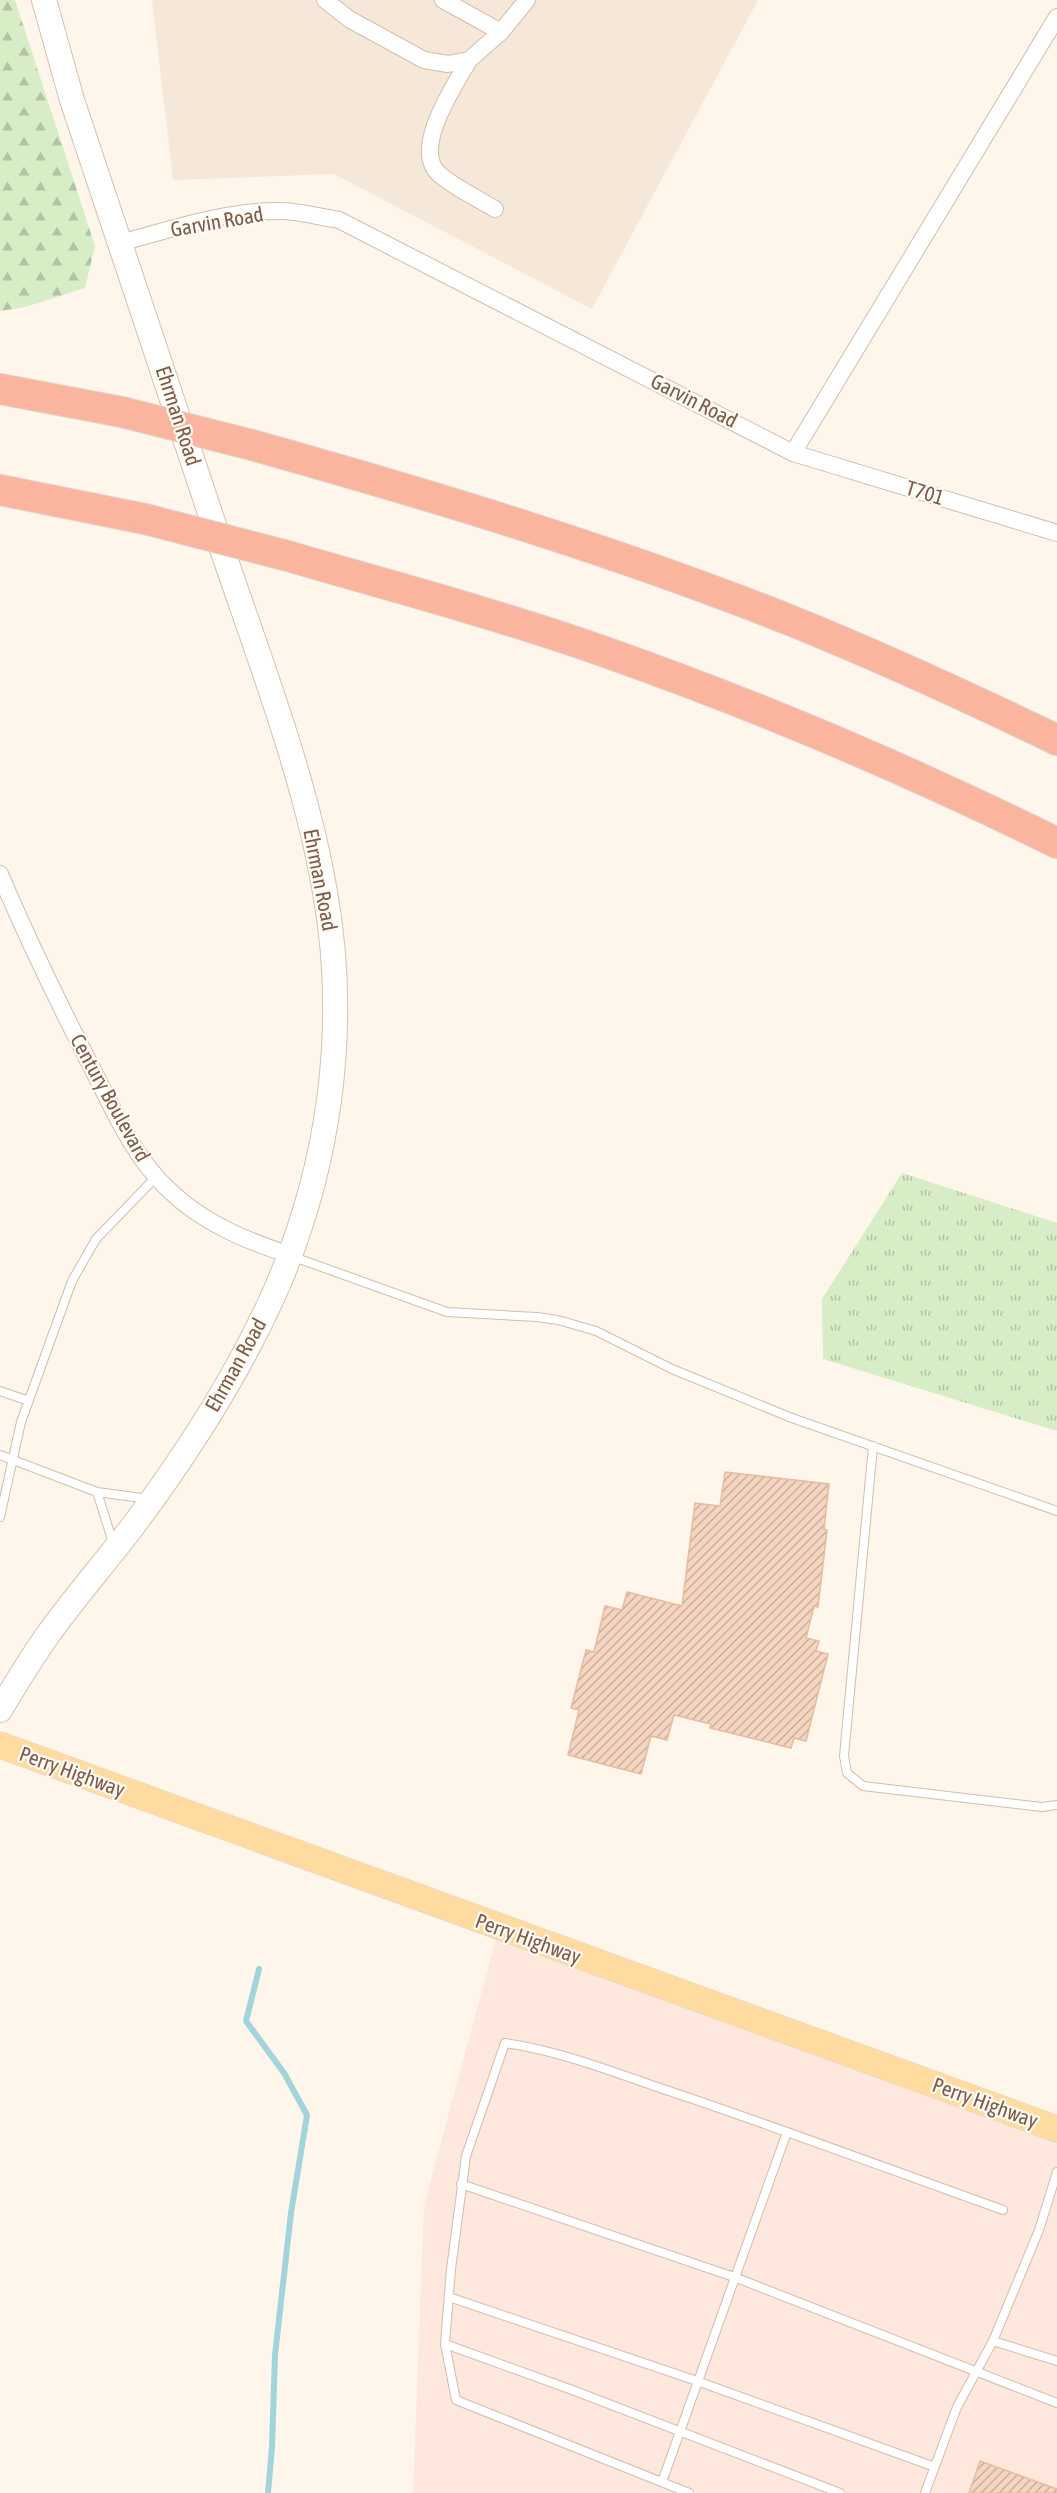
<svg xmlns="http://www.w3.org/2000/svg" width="1057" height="2493" font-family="'Asap Condensed',sans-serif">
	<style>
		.residential { fill: #f6e8d8 }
		.commercial { fill: #fee7dd }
		.forest { fill: url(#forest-firs) }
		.park { fill: url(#park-tufts) }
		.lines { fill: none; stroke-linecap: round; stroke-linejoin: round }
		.stream { stroke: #a2d4dc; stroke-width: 6 }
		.building { fill: url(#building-hatch); stroke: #e9ba9f; stroke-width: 1.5 }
		.lane-casing { stroke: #d2bdae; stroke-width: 10 }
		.street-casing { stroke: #d2bdae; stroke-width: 18 }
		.secondary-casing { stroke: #d7c0ad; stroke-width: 26 }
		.primary-casing { stroke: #ddd4d0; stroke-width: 27 }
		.highway-casing { stroke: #ddd4d0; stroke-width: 32 }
		.lane { stroke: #fff; stroke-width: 8 }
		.street { stroke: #fff; stroke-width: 16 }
		.secondary { stroke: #fff; stroke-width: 24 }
		.primary { stroke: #ffdba0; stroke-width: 26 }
		.highway { stroke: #fbb59e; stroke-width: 30 }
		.highway-bridge-casing { stroke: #ddd4d0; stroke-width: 32; stroke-linecap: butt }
		.highway-bridge { stroke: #fbb59e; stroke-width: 30 }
		.labels { text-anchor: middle; stroke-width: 4.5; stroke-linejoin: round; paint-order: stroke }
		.street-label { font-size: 21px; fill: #7b5b4b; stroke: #fffaf2 }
	</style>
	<defs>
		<pattern id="forest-firs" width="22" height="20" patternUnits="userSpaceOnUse" patternTransform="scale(1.5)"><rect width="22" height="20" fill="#d7edc6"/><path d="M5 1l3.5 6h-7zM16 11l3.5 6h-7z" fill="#b3c3a3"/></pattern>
		<pattern id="park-tufts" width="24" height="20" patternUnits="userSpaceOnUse" patternTransform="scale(1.5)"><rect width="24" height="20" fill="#d7edc6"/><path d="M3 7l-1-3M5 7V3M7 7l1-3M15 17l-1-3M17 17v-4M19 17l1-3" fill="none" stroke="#b3c3a3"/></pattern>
		<pattern id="building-hatch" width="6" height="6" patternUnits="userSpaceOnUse" patternTransform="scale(1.5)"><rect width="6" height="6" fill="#f5d4c0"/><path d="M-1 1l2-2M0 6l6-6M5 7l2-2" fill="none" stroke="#cbaf9e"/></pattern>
	</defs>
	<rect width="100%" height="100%" fill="#fef6ea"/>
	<!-- residential -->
	<path class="residential" d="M152,0H758L592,309L334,174L173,180Z"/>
	<!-- commercial -->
	<path class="commercial" d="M499,1928L1057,2129V2493H413L424,2205Z"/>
	<!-- forest -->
	<path class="forest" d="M0,0H15L95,246L85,288L25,307L0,311Z"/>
	<!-- park -->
	<path class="park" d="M902,1173L1057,1223V1431L823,1359L822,1299Z"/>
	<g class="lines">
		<!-- stream -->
		<path class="stream" d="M259,1969L246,2021L284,2073L307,2115L291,2213L275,2355L272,2447L268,2493"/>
	</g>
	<!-- building -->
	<path class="building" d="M725,1472L829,1484L824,1529L827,1530L818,1607L814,1606L806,1638L819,1641L816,1651L828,1654L806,1741L794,1738L791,1748L710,1728L711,1724L674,1715L667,1740L651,1736L641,1774L568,1755L579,1710L571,1708L586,1650L594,1652L605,1606L622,1610L627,1592L682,1606L695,1503L720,1506Z
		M980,2461L1057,2489V2493H969Z"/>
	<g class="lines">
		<defs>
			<path id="lane" d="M291,1256L447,1312L537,1317L558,1320L596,1331L672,1369L792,1418L1057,1511
				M0,1391L29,1401
				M873,1446L844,1756L847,1773L863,1786L1042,1807L1057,1805
				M0,1455L97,1492L149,1499
				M97,1492L114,1546
				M0,1517L21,1422L72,1281L96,1239L156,1177
				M461,2184L734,2277L1057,2403
				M449,2297L697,2381L935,2467
				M993,2341L1057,2361
				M445,2344L456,2400L689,2493
				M662,2482L787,2132
				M840,2493L575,2391L445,2344L451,2269L466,2156L505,2043C563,2051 620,2075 675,2093C785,2130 894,2171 1003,2210
				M925,2493L957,2407L993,2341L1039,2230L1057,2172"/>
			<path id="street" d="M325,0L349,19L424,60L448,64L469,60L501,32L527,0
				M443,0L501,32
				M469,60C455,85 411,149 439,174C455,188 477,198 495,209
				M120,243C172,229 225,211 279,211C299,211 320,217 339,220L793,453L1057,533
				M793,453L1057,17
				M0,874C28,940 59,1004 92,1068C114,1111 134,1158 170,1191C203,1223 247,1241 290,1255"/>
			<path id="secondary" d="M0,1710C15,1685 30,1660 47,1636C74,1598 105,1563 133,1526C187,1454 237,1376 274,1294C330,1168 349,1027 325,892C305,775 257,653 219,540C170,393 122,246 72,100L44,0"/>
			<path id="primary" d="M0,1745L1057,2129"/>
			<path id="highway" d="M0,389L122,412
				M252,445C434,496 616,551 792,621C881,657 970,698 1057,740
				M0,490L145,519
				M284,555C391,586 500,615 605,652C759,706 911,771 1057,843"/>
		</defs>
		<!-- lane casing -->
		<use href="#lane" class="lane-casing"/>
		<!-- street casing -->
		<use href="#street" class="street-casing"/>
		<!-- secondary casing -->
		<use href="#secondary" class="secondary-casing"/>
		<!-- primary casing -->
		<use href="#primary" class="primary-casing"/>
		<!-- highway casing -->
		<use href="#highway" class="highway-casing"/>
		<!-- lane -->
		<use href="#lane" class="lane"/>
		<!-- street -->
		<use href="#street" class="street"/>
		<!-- secondary -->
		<use href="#secondary" class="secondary"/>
		<!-- primary -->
		<use href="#primary" class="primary"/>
		<!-- highway -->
		<use href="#highway" class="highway"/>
		<defs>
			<path id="highway-bridge" d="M122,412L252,445
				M145,519L284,555"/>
		</defs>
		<!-- highway-bridge casing -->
		<use href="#highway-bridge" class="highway-bridge-casing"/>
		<!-- highway-bridge -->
		<use href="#highway-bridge" class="highway-bridge"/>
	</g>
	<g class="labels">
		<!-- street labels -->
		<g class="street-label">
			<text transform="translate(217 222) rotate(-10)" y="7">Garvin Road</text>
			<text transform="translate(694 401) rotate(27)" y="7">Garvin Road</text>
			<text transform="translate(178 416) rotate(72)" y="7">Ehrman Road</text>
			<text transform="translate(925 493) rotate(17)" y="7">T701</text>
			<text transform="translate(320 880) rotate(79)" y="7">Ehrman Road</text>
			<text transform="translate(110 1098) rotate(61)" y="7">Century Boulevard</text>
			<text transform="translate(236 1365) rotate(-61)" y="7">Ehrman Road</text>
			<text transform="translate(72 1772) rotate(20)" y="7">Perry Highway</text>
			<text transform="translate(528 1939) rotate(20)" y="7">Perry Highway</text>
			<text transform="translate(985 2103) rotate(20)" y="7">Perry Highway</text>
		</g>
	</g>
</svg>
